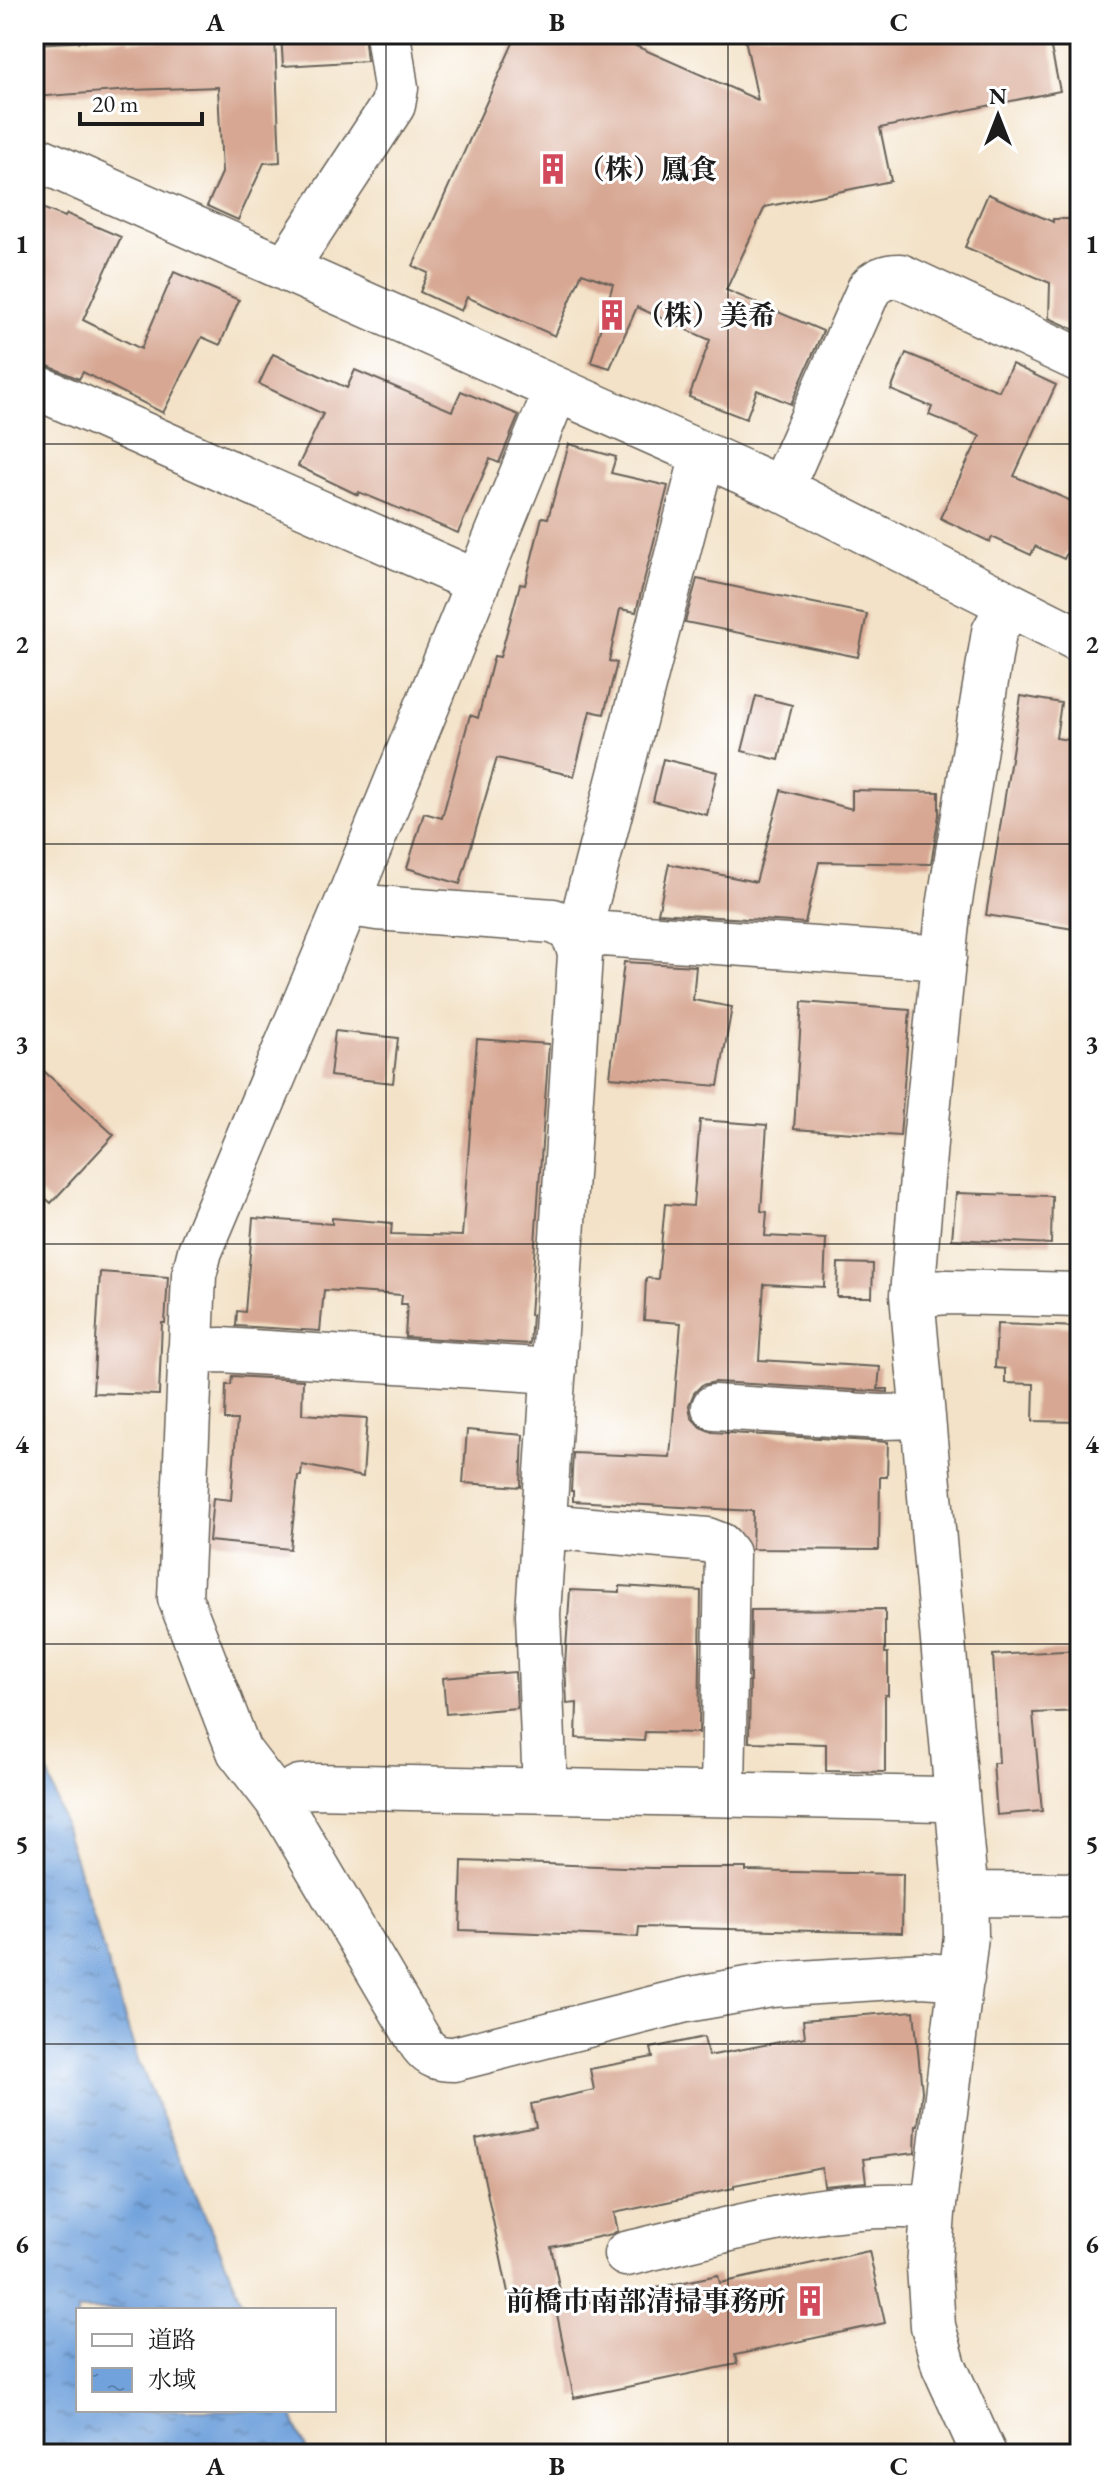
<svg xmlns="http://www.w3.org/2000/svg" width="1114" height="2488" font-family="'EB Garamond','Noto Serif JP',serif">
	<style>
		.water { fill: url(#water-ripples); stroke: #465f7c; stroke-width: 2 }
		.building { fill: #d7a793 }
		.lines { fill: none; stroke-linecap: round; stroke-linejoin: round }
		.minor-casing { stroke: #676158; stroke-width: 47 }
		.minor { stroke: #fff; stroke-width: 44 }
		.grid { fill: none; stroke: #1c1c1c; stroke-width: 2; stroke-opacity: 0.55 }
		.labels { text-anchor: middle; stroke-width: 6; stroke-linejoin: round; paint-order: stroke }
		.poi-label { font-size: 28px; font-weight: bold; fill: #1c1c1c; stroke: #fff; text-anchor: start }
		.neatline { fill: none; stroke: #1c1c1c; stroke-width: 3 }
		.grid-label { font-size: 26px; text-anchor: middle; font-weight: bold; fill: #1c1c1c }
	</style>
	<defs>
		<pattern id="water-ripples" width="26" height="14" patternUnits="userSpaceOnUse" patternTransform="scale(2)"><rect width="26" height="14" fill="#71a2dc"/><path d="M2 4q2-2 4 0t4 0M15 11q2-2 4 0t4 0" fill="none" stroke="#5c83b2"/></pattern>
	</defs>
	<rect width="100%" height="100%" fill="#fff"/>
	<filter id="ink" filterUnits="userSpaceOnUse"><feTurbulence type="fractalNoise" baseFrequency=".0125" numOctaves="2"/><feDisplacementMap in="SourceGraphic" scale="16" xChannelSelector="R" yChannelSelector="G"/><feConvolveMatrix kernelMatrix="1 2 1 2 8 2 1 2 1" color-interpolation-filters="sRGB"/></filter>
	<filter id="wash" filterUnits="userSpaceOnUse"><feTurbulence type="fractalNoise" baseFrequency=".006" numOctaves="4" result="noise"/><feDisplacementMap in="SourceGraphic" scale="32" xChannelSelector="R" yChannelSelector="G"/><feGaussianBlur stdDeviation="1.8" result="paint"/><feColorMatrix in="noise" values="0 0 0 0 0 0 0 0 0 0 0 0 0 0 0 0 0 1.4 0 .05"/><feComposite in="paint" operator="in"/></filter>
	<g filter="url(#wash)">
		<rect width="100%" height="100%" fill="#f3e2c7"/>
		<!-- water -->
		<path class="water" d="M34,1729L138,2060L246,2310H78V2410H289L308,2454H34Z"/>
		<g id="blocks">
			<!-- building -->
			<path class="building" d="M281,34H364L367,61L283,66Z
				M517,34H609L758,100L744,34H1048L1060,91L880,128L891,181L765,207L726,290L823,331L791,404L757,390L746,419L689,397L710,340L637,307L610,368L591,362L613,284L582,273L555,336L467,297L461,311L420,292L428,273L413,266Z
				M275,37L280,162L264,163L238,220L207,206L222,173L218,87L132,90L34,97V44L129,39V42Z
				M988,194L1053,222V219H1080V332L1049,318L1050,283L965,247Z
				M34,205L65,217L67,214L121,237L83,320L141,349L174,272L239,300L220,345L202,337L163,413L83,372L79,379L34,360Z
				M906,353L999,391L1012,364L1056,385L1014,476L1080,505V559L1067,553L1064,559L1035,546L1031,555L992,537L990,542L940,518L980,436L929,415L932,407L891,390Z
				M273,354L347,388L355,370L452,411L461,391L519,415L499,463L490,459L458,533L359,492L358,495L298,466L323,414L259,384Z
				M569,444L616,457L611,473L668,486L636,612L620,609L609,661L617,663L604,714L590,711L574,776L497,758L460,884L407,868L424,813L442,818L470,715L478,718L494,656L500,657L520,584L525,585L542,517L548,518Z
				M697,579L867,614L858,657L685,622Z
				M756,696L792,705L779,760L742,751Z
				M1021,696L1061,703L1056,738L1080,742V930L986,915Z
				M663,759L717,772L707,815L653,801Z
				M781,790L852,809V790L939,792V815L931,864L819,862L805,923L658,913L669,864L756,882Z
				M624,962L696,966L693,1000L732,1007L718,1086L610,1077Z
				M802,1002L910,1010L900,1136L794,1129Z
				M335,1031L398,1038L393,1083L330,1076Z
				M477,1039L549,1044L530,1315H532L530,1344L405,1337L407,1304H401L402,1295L324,1290L320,1331L236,1326L237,1311L245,1312L253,1218L332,1224V1218L392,1223L391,1234L462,1236Z
				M34,1062L114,1135L51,1203L34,1188Z
				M700,1120L767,1125L761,1211L767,1212L765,1236L826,1239L824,1287L764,1284L759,1360L880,1367L878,1389H888V1392L715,1382L702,1385L694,1393L689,1405L691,1417L700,1427L712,1432L888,1442L887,1477H880L879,1550L752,1549L753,1511L573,1501V1491H571L573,1453L670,1457L681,1323L644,1320L646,1278L658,1279L665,1204L693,1206Z
				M956,1193L1052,1196L1051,1244L952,1239Z
				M838,1263L873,1264L872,1297H837Z
				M100,1272L168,1277L165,1323H162L159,1395L93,1393Z
				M997,1324L1080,1327V1422L1033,1421L1034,1384L1005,1383V1369L995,1368Z
				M232,1376L303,1380L302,1414L367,1418L363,1477L302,1465L301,1476H298L290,1549L209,1541L213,1498L231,1500L237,1420H225L226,1385H231Z
				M467,1430L523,1435L521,1487L463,1483Z
				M620,1586L701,1591L699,1733L645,1732L644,1741L576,1738L577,1703L567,1704L565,1664L570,1590L620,1592Z
				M885,1609V1653H888V1695H885V1772L826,1771V1744L749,1742L751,1610Z
				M1080,1650V1711L1033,1713L1042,1811L997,1815L993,1763H999L993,1655Z
				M515,1672L517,1708L446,1714L443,1678Z
				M462,1861L651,1868H746V1871L903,1874L902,1933L639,1927L638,1937L460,1930Z
				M914,2011L922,2091L918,2125H916L915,2153L863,2159L866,2182L824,2186L822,2168L734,2185V2188L614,2213L618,2231L612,2234L551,2247L560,2291L510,2302L476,2139L536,2127L531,2104L594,2090L590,2069L653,2057L651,2048L704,2037L708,2056L805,2037L803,2020Z
				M869,2251L885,2323L735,2355L737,2364L574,2398L556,2309L718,2275L720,2283Z"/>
		</g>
	</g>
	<g filter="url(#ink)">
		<use href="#blocks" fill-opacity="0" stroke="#676158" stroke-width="2"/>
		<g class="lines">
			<defs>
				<path id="minor" d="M34,157L781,489L1080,640
					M288,270L295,254L393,105L396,88L388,34
					M34,386L477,582
					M556,390L349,898L200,1251L194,1275L180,1598L239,1751L276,1799L290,1821L422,2045C431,2057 440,2059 454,2059L686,2000L771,1985L923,1975L962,1978
					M703,455L577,940L603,934L944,958
					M781,489L869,289C877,279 888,276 900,276L1080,360
					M349,898L364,906L377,908L553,921C571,928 576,936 580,955L538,1614L545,1790
					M912,1295L947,1292L1080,1295
					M190,1351L222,1350L554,1371
					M714,1407L881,1417L923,1416
					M545,1526L707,1540L720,1545L727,1554L723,1793
					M276,1799L300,1787L313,1786L941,1799L957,1795
					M965,1894L1080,1895
					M626,2254C724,2232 832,2196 933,2208
					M984,2454L944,2366L933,2326L929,2267L933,2213L966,1936L965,1886L912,1295L926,1131L948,913L994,632L1009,605"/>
			</defs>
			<!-- minor casing -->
			<use href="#minor" class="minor-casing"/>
			<!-- minor -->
			<use href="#minor" class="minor"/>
		</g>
	</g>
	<!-- grid -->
	<path class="grid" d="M386,34V2454M728,34V2454M34,444H1080M34,844H1080M34,1244H1080M34,1644H1080M34,2044H1080"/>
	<!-- icons -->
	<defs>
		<symbol id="building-bare" viewBox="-9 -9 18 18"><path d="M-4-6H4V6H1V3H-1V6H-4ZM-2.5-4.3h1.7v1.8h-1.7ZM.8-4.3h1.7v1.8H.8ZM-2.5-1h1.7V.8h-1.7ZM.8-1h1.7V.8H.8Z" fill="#d1495b" stroke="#fff" stroke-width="2.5" paint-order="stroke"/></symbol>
	</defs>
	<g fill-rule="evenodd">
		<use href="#building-bare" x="531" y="147" width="44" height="44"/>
		<use href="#building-bare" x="590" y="293" width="44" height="44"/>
		<use href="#building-bare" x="788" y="2279" width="44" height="44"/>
	</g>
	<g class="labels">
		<!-- poi labels -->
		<g class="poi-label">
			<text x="577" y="179">（株）鳳食</text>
			<text x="636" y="325">（株）美希</text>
			<text x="786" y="2311" text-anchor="end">前橋市南部清掃事務所</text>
		</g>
	</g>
	<!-- margin -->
	<rect width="1114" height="2488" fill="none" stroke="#fff" stroke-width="88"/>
	<!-- legend -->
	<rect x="76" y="2308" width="260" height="104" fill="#ffffff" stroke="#a4a4a4" stroke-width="2"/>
	<rect x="92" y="2334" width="40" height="12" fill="#ffffff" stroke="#a4a4a4" stroke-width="2"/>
	<text x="148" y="2348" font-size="24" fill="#1c1c1c">道路</text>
	<rect x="92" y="2368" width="40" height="24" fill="url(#water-ripples)" stroke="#a4a4a4" stroke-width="2"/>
	<text x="148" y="2388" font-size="24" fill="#1c1c1c">水域</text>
	<!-- north arrow -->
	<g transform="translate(998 116)" stroke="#ffffff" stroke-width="6" paint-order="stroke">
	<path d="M0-6L14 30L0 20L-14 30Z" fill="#1c1c1c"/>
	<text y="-12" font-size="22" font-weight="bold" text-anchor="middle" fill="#1c1c1c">N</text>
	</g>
	<!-- scale -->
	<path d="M80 112v12h122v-12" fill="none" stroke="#1c1c1c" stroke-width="4"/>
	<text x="92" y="112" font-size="24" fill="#1c1c1c" stroke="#ffffff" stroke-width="6" paint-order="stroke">20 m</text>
	<rect x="44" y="44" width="1026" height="2400" class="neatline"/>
	<g class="grid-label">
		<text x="215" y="31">A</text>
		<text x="557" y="31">B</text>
		<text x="899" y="31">C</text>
		<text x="22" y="253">1</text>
		<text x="1092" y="253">1</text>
		<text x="22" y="653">2</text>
		<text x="1092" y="653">2</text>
		<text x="22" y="1053">3</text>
		<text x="1092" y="1053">3</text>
		<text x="22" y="1453">4</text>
		<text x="1092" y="1453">4</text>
		<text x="22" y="1853">5</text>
		<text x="1092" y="1853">5</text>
		<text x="22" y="2253">6</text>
		<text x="1092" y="2253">6</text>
		<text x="215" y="2475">A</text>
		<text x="557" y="2475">B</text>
		<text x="899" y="2475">C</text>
	</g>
</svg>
